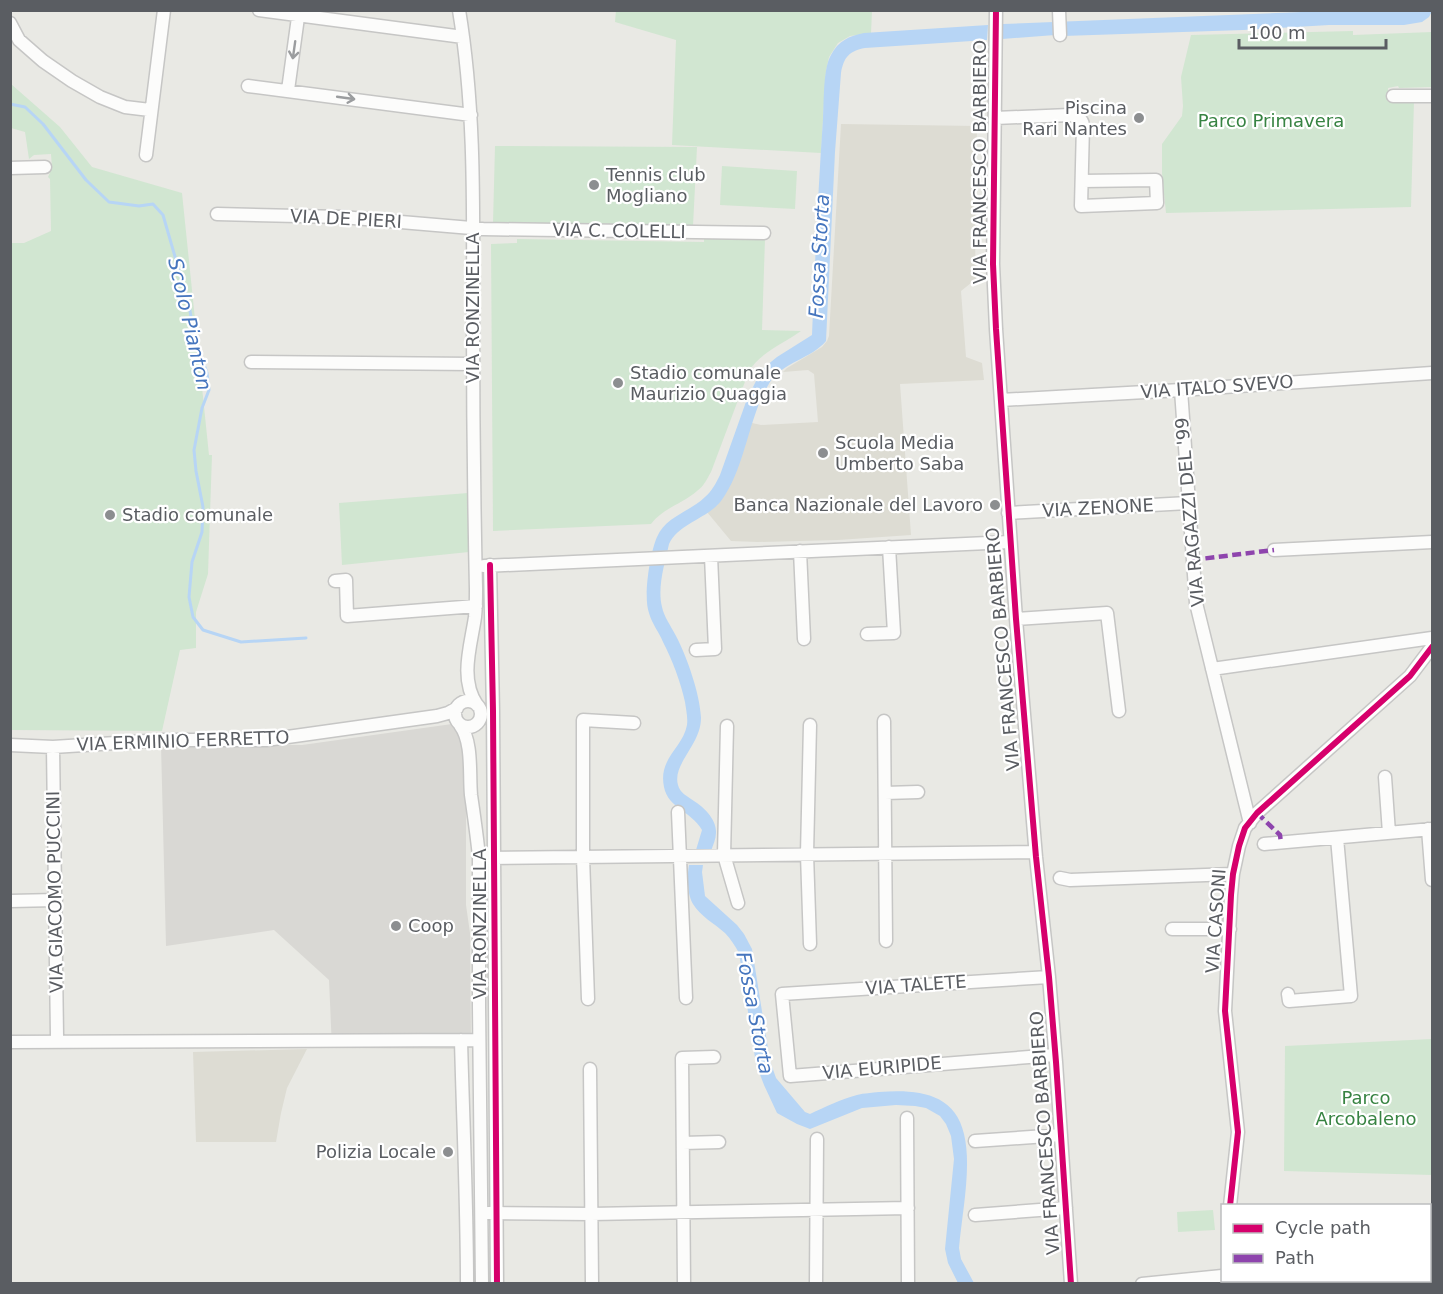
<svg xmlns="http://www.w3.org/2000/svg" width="1443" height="1294" font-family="'DejaVu Sans',sans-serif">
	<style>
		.industrial { fill: #d9d8d4 }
		.education { fill: #dddcd3 }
		.green { fill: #d1e6d1 }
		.water { fill: #b7d5f5 }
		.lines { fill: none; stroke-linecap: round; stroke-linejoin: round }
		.stream { stroke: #b7d5f5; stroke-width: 3 }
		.minor-casing { stroke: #c6c6c5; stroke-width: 15 }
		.minor { stroke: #fcfcfb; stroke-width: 12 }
		.quiet { stroke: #8e44ad; stroke-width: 4.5; stroke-dasharray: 9 4.5; stroke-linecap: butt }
		.cycleway-casing { stroke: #fff; stroke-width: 10 }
		.cycleway { stroke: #d6006c; stroke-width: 6 }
		.oneway { stroke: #9b9d9f }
		.poi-dot { fill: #8c8e90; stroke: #fff; stroke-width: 2 }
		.labels { text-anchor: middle; stroke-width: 4.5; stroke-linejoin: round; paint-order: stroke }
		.poi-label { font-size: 18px; fill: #5a5d62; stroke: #fff; text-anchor: start }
		.park-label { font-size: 18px; fill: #378342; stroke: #fff }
		.street-label { font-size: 18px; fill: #5a5d62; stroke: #fff }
		.water-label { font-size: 20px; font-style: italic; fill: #4575be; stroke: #fff }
	</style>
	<rect width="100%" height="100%" fill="#e9e9e4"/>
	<!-- industrial -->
	<path class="industrial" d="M452,724L466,732V905L470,933L471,1047L466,1049L332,1048L329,980L274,930L166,946L161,745H302Z"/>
	<!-- education -->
	<path class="education" d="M841,124L977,126L975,242L976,279L961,291L966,357L982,363L984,380L900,384L911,535L838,540L758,542L731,541L707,512L752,423L761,425L818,422L814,374L808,370L783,372L787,368L822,347L827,341L829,336Z
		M307,1049L287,1088L281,1113L276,1142H196L193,1052Z
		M1283,1280H1379V1284H1283Z"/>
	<!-- green -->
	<path class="green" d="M616,10L872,11L871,33L850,36L838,43L829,57L826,71L821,153L672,145L676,40L615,22Z
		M1353,31V35L1432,32V87L1399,88L1398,86L1388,88L1389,102L1414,101L1411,207L1166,213L1162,173V144L1182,116L1183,106L1181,77L1191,35Z
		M11,84L60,127L92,167L182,193L209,455H212L208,574L196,612V648L180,650L162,731L11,730V243H24L51,231L50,179L48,177L52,168L51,154L34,155L29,159L25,132L11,128Z
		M495,146L697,147L693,226L493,223Z
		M722,166L797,171L795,209L720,205Z
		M704,237L765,239L762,330L801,331C783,344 761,352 749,371L711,472C707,479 704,486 697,491C682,504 663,508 651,524L493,531L491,244L517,243V239L704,242Z
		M468,493L469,552L342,565L339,503Z
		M1432,1039V1175L1284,1171L1285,1046Z
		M1213,1210L1215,1230L1178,1232L1177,1212Z"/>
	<!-- water -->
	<path class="water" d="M1327,11H1432L1429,17L1422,22L1404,25H1329L1243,30L1063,36L1055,35L1002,39L1003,24Z
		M988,25L987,40L865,48C849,51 844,57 841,73L835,152L826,341C811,359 783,362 770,382C748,416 746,468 721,501C707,519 679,523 669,544C665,563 657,587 662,607C664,617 671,626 676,636C687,657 700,694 701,718C701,745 672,764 678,785C680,793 687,796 694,801C704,807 717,820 716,833C716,839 713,845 711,851L696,850L702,830C691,811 668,808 664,787C658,758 683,748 687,725C688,718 686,709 685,702C681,683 672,659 663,642C659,632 652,624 649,613C643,597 650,553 657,537C666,516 690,512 705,497C712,491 716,483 720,475L747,399L760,373L766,366L777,357L812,335C815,263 818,191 823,119C824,102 823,68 831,55C838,41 849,36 864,33Z
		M689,865H703L702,872L705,896L737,925L744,934L752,949L770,1061L776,1078L805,1112L810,1114C825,1107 841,1099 857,1095C864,1093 872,1093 879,1092C915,1089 955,1092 964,1134C972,1167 962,1213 959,1248L961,1259L974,1283H958L948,1263L945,1249L954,1159L951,1136L946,1124L940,1116L926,1108L915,1106L896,1105L862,1108L810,1129L797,1124L777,1113L764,1085L756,1064L739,953C735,946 731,939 725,933C715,924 700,916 693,904C687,894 687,876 689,865Z"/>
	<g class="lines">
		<!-- stream -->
		<path class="stream" d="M10,104L25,107L43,124L86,180L109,202L139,206L153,204L163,215L189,305L195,340L207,373L209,390L202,408L194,450L196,471L203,507L202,532L192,562L189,597L193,617L203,630L241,642L306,638"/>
		<defs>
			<path id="minor" d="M259,10L463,37
				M459,10C476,113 473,217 473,320C473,410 474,499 476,589C476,598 476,608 475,617C471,645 459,679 477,705
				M996,10L993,264L996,329L1016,619L1036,857L1049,977L1056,1062L1071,1284
				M1059,10L1060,35
				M10,23L19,40L43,61L72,81L100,97L125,107L150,110
				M248,86L471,115
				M288,90L299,10
				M1393,96H1432
				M995,118L1070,115C1076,116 1082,118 1083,125L1081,206L1157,203L1156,180L1082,181
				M146,155L164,10
				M10,168L45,167
				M217,214L342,217L483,229L764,233
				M251,362L473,364
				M1181,390L1196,603L1250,823
				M1001,400L1181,390L1432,373
				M1008,513L1188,503
				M1274,550L1432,542
				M800,551L804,639
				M490,565L493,711L497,1284
				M484,566L1010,542
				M335,581L346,580L347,616L476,606
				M1016,619L1107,613L1119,711
				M867,634L894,633L889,547
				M696,650L715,649L711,556
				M1212,669L1432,638
				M455 714a13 13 0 1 1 26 0a13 13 0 1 1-26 0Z
				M884,721L886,941
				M460,725C473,742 469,774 471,795C474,816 477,836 479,857V1006L482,1284
				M810,725L807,854L810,944
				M727,726L724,855L738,903
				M10,745L53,747L163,740H266L437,716L448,713L457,708
				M53,747L57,1036
				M1385,777L1389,833
				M885,793L918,792
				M678,812L686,998
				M1428,829L1432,880
				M1264,844L1432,829
				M487,858L1035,852
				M1060,878L1070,880L1233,874
				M10,901L56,900
				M1172,929H1230
				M1049,977L782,994L790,1076L1055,1055
				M1288,994L1289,1001L1351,996L1337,838
				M588,999L583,857V720L634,723
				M461,1040C463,1121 467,1202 467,1284
				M10,1042L479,1040
				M590,1069L592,1284
				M907,1118L908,1284
				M975,1141L1061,1135
				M683,1143L719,1142
				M1230,1206L1238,1132L1225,1011L1231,895L1233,874L1239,846L1245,828L1257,813L1410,676L1432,647
				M488,1213L591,1214L908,1208
				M975,1215L1066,1208
				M1430,1234H1432
				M684,1284L682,1058L714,1057
				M816,1284L817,1139
				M1142,1284L1222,1276"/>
		</defs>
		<!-- minor casing -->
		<use href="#minor" class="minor-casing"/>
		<!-- minor -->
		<use href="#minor" class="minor"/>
		<!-- quiet -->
		<path class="quiet" d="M1353,11V10
			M1192,560L1274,550
			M1257,813L1280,835L1281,843"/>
		<defs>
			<path id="cycleway" d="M996,10L993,264L996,329L1016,619L1036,857L1049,977L1056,1062L1071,1284
				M490,565L493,711L497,1284
				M1230,1206L1238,1132L1225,1011L1231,895L1233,874L1239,846L1245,828L1257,813L1410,676L1432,647"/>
		</defs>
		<!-- cycleway casing -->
		<use href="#cycleway" class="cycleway-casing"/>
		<!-- cycleway -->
		<use href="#cycleway" class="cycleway"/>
	</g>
	<!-- one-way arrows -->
	<defs><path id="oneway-shaft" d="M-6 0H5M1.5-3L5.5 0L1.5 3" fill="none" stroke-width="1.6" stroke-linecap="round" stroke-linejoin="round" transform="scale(1.5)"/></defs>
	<g class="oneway">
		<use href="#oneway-shaft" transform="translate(294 50) rotate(98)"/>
		<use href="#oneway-shaft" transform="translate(346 98) rotate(8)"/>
	</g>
	<!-- markers -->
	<g class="poi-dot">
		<circle cx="1139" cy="118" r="6"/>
		<circle cx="594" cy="185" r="6"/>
		<circle cx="618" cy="383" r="6"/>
		<circle cx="823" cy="453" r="6"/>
		<circle cx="995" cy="505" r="6"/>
		<circle cx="110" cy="515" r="6"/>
		<circle cx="396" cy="926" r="6"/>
		<circle cx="448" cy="1152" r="6"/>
	</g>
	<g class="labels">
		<!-- poi labels -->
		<g class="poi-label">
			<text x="1127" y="114" text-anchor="end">Piscina<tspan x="1127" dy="21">Rari Nantes</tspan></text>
			<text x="606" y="181">Tennis club<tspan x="606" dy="21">Mogliano</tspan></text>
			<text x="630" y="379">Stadio comunale<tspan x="630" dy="21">Maurizio Quaggia</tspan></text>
			<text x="835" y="449">Scuola Media<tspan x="835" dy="21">Umberto Saba</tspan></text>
			<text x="983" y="511" text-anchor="end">Banca Nazionale del Lavoro</text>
			<text x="122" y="521">Stadio comunale</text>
			<text x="408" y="932">Coop</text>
			<text x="436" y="1158" text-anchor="end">Polizia Locale</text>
		</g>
		<!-- park labels -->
		<g class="park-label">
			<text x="1271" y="127">Parco Primavera</text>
			<text x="1366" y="1104">Parco<tspan x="1366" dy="21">Arcobaleno</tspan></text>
		</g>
		<!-- street labels -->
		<g class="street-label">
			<text transform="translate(980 162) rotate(-90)" y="6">VIA FRANCESCO BARBIERO</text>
			<text transform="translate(346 219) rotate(3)" y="6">VIA DE PIERI</text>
			<text transform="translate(619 231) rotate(1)" y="6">VIA C. COLELLI</text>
			<text transform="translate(473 308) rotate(-90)" y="6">VIA RONZINELLA</text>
			<text transform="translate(1217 387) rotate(-4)" y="6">VIA ITALO SVEVO</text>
			<text transform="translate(1098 508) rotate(-3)" y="6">VIA ZENONE</text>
			<text transform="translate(1190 512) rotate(-95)" y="6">VIA RAGAZZI DEL '99</text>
			<text transform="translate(1003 649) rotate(-95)" y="6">VIA FRANCESCO BARBIERO</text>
			<text transform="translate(183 741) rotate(-2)" y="6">VIA ERMINIO FERRETTO</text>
			<text transform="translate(55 892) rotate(-91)" y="6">VIA GIACOMO PUCCINI</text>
			<text transform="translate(1216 921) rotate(-86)" y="6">VIA CASONI</text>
			<text transform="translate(480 924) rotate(-90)" y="6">VIA RONZINELLA</text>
			<text transform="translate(916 985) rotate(-4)" y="6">VIA TALETE</text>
			<text transform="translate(882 1068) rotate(-5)" y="6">VIA EURIPIDE</text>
			<text transform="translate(1045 1133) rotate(-94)" y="6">VIA FRANCESCO BARBIERO</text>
		</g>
		<!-- water labels -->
		<g class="water-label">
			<text transform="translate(819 256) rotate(-87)" y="7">Fossa Storta</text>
			<text transform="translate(190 324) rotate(77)" y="7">Scolo Pianton</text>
			<text transform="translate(755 1013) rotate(79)" y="7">Fossa Storta</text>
		</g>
	</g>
	<!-- border -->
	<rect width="1443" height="1294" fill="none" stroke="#5a5d62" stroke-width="24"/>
	<!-- legend -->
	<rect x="1221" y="1204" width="210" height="78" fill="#ffffff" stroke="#bdbec0" stroke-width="1.5"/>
	<rect x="1233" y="1224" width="30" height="9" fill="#d6006c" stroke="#bdbec0" stroke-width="1.5"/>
	<text x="1275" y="1234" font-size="18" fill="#5a5d62">Cycle path</text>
	<rect x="1233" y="1254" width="30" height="9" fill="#8e44ad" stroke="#bdbec0" stroke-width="1.5"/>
	<text x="1275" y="1264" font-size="18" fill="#5a5d62">Path</text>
	<!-- scale -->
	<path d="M1239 39v9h147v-9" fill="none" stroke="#5a5d62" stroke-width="3"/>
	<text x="1248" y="39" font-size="18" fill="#5a5d62" stroke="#ffffff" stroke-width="4.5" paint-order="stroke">100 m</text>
</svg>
